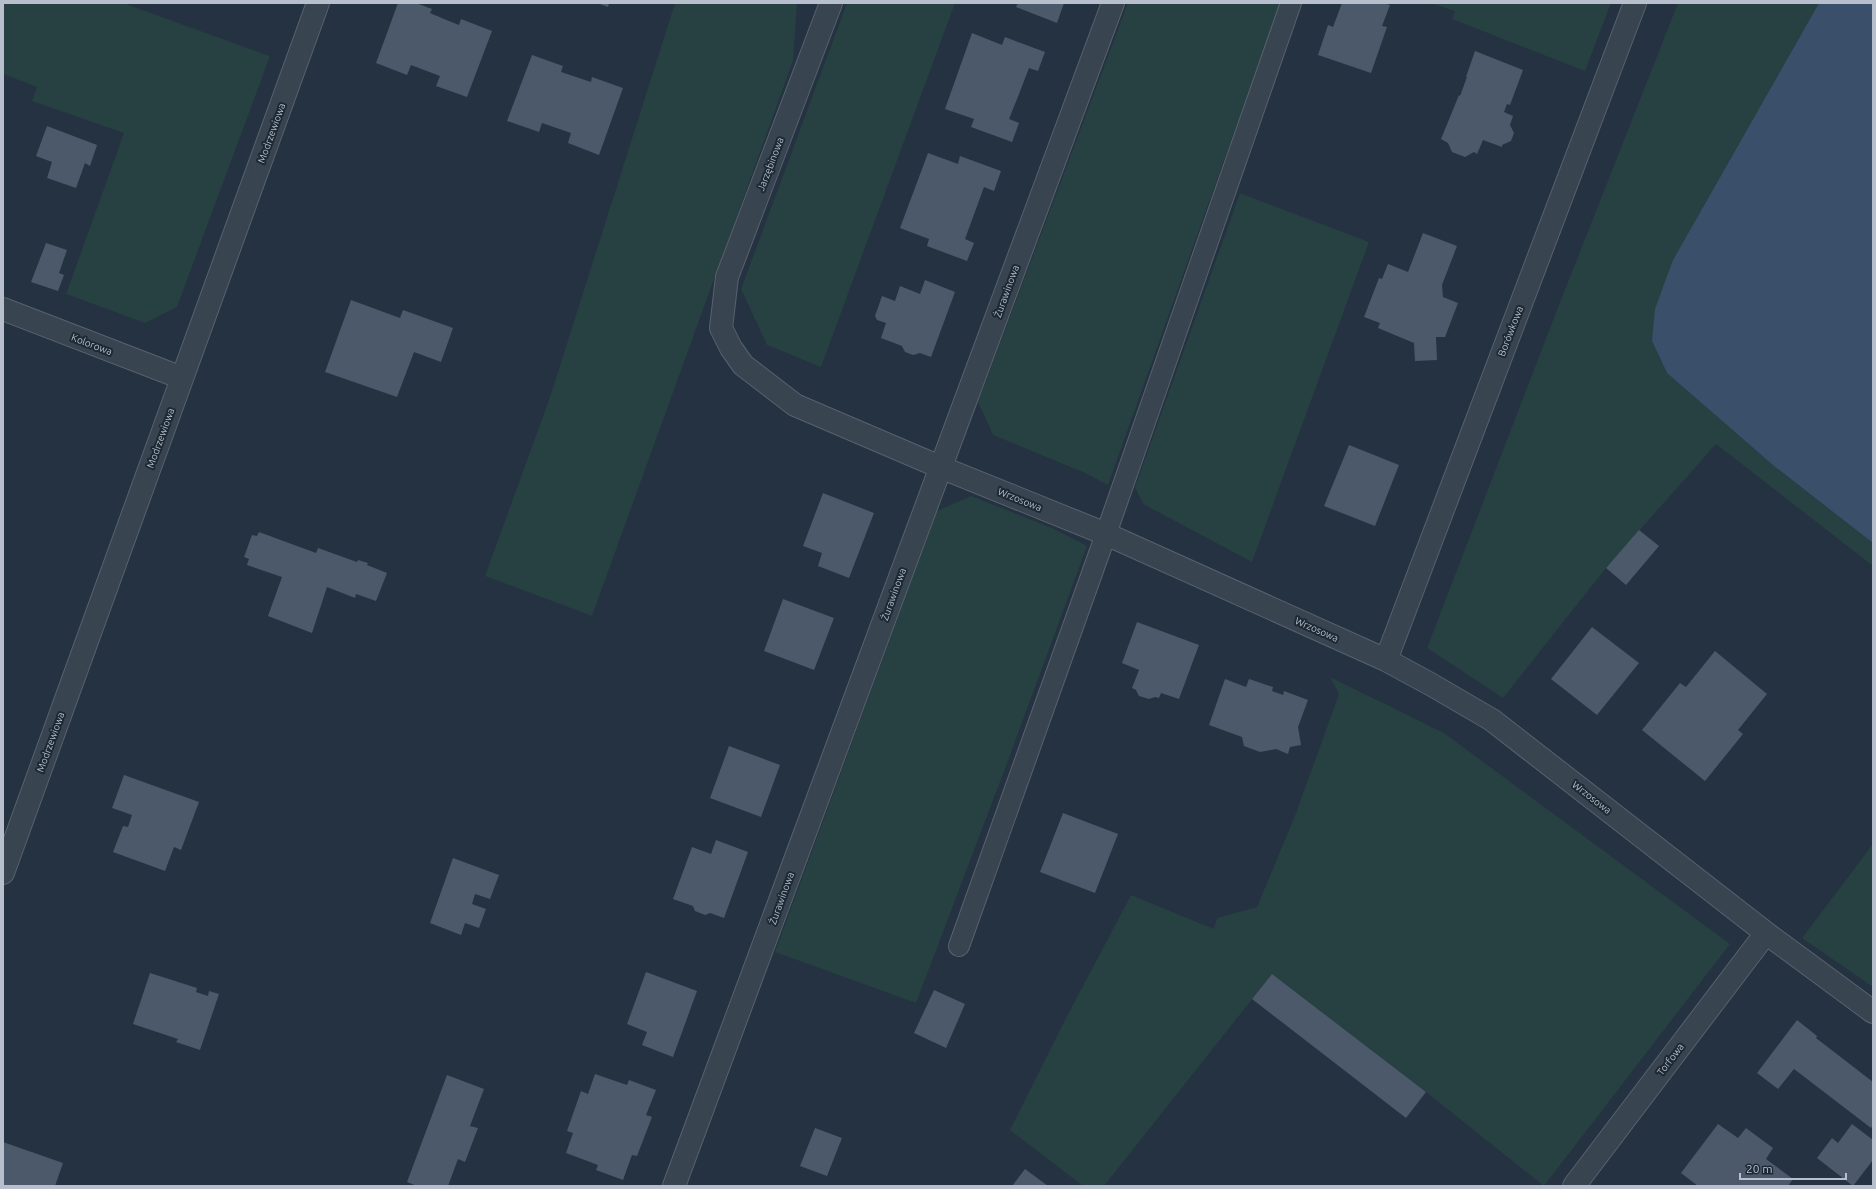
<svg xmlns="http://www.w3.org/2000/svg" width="1876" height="1189" font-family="Ubuntu,sans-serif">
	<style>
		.green { fill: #274042 }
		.water { fill: #3a506a }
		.building { fill: #4b596a }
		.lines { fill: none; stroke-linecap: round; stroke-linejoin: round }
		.lane-casing { stroke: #57626e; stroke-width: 22 }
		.street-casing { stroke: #57626e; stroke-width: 24 }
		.lane { stroke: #394451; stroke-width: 20 }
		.street { stroke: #394451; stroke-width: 22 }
		.labels { text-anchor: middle; stroke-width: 4; stroke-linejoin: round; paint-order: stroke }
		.street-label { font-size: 10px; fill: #b6bfcb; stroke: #1e2936 }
	</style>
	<rect width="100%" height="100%" fill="#253241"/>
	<!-- green -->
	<path class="green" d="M3,3H123L270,56L177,307L145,323L66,294L124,133L32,101L37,87L3,74Z
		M675,3H797L793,61L592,616L485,576L550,397Z
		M847,3H955L821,367L767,345L741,289Z
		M1128,3H1280L1108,485L1083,472L993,435L978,402Z
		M1431,3H1611L1585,71L1452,19L1455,11Z
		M1678,3H1819L1673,260L1652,341L1667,373L1774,466L1873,543V566L1716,444L1606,568L1503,698L1427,648L1555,315Z
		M1240,193L1369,242L1252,562L1143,504L1135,487Z
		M971,496L1052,528L1087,546L1006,766L916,1003L775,952L937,511Z
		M1330,677L1444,733L1730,944L1544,1186L1426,1092L1272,974L1104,1186H1083L1010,1130L1066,1018L1131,895L1214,929L1217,918L1257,907L1296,813L1339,694Z
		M1873,844V987L1802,938Z"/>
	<!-- water -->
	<path class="water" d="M1819,3H1873V543L1774,466L1667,373L1652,341L1655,309L1673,260Z"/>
	<!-- building -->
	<path class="building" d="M398,3H416L432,9L430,13L444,19L459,25L461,19L492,31L467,97L436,86L440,76L411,65L407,75L376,63Z
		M597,3H609L608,7Z
		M1018,3H1064L1057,23L1016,7Z
		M1342,3H1383L1390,5L1382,26L1387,27L1371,73L1318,55L1328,25L1333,27Z
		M972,33L1002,45L1005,37L1045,52L1038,71L1029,68L1019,94L1009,119L1019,123L1012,142L971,127L974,119L945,109Z
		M1475,51L1523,70L1510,105L1507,104L1504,112L1513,116L1510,125L1514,133L1511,141L1502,145V147L1483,140L1477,154L1474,152L1465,157L1452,152L1448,143L1441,139L1459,95L1460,96L1467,77H1466Z
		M532,55L563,66L561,72L591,82L592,77L623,88L599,155L568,143L571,133L542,123L539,132L507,121Z
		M47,126L97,145L90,166L85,163L76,188L47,178L52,162L36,156Z
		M928,153L958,164L960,156L1001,171L994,191L984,187L965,239L974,243L967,261L927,246L929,239L900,228Z
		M1423,233L1457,246L1442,285L1443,297L1458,303L1445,337H1436L1437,360L1415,361L1414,343L1378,328L1380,323L1364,317L1379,278L1382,279L1388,264L1408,272Z
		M46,243L67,250L59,273L64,275L58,291L31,282Z
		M925,280L955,292L931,357L920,353L913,355L905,352L902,346L881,338L886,323L877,320L875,316L882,296L895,301L900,286L920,294Z
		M351,300L400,318L403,310L453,328L441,362L414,352L397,397L325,372Z
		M1349,445L1399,465L1375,526L1324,506Z
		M823,493L874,513L849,578L818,566L822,553L803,546Z
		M1639,530L1659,546L1626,585L1606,568Z
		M259,532L316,553L318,548L357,562L358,560L368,563L367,565L387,573L376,601L356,594L355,598L327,587L312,633L268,616L282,577L247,565L249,559L244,557L252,535L257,536Z
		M783,599L834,618L814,670L764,651Z
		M1137,622L1199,645L1179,699L1161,693L1159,698L1155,697L1149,699L1139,696L1136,690L1132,688L1139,670L1122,663Z
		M1592,627L1639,663L1597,715L1551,679Z
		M1715,651L1767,694L1738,730L1743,734L1705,781L1642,730L1680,683L1686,687Z
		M1225,679L1246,687L1249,679L1273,687L1272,691L1283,695L1284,691L1308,700L1298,727L1301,745L1290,747L1288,754L1276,749L1260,752L1244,746L1242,737L1209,725Z
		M729,746L780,765L761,817L710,798Z
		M124,775L199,802L181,850L174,847L165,871L113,852L123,826L128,827L132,815L112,808Z
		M1063,813L1118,834L1095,893L1040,872Z
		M716,840L748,852L724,918L710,913L705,915L695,911L693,906L673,899L692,847L711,854Z
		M453,858L499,875L490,899L475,894L472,904L486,909L479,928L465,923L461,935L430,923Z
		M646,972L697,991L673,1057L642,1045L647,1032L627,1024Z
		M150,973L197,988L196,992L208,996L209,991L219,994L200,1050L176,1042L178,1039L133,1024Z
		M1272,974L1426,1092L1406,1118L1252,999Z
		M934,990L965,1004L946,1048L914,1033Z
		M1797,1020L1817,1036L1816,1038L1873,1082V1125L1871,1128L1794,1069L1778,1089L1757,1073Z
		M595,1074L627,1085L629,1080L656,1090L646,1115L652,1117L637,1156L632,1155L623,1180L596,1170L598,1165L566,1153L573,1133L567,1131L581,1091L588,1094Z
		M447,1075L484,1089L470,1126L478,1128L465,1162L458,1159L448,1186H417L407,1182Z
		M1718,1124L1738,1138L1746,1128L1773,1148L1766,1159L1793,1179L1788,1186H1698L1681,1173Z
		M1852,1124L1873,1140V1160L1853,1186L1817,1158L1832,1138L1838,1143Z
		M815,1128L842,1138L827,1176L800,1166Z
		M3,1142L63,1163L55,1186H3Z
		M1025,1169L1048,1186H1012Z"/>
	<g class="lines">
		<defs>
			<path id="lane" d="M959,946L1106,534L1291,3"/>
			<path id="street" d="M831,3L727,277L721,328L731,348L743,365L795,405L940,467L1106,534L1386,660L1432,685L1492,720L1766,933L1873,1012
				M3,309L182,378
				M1386,660L1635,3
				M3,873L318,3
				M674,1186L1113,3
				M1574,1186L1766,933"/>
		</defs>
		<!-- lane casing -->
		<use href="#lane" class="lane-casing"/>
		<!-- street casing -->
		<use href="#street" class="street-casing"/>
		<!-- lane -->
		<use href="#lane" class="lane"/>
		<!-- street -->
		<use href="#street" class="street"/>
	</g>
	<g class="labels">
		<!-- street labels -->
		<g class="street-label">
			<text transform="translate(271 133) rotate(-70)" y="4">Modrzewiowa</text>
			<text transform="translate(770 164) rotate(-69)" y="4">Jarzębinowa</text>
			<text transform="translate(1006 291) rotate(-70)" y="4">Żurawinowa</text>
			<text transform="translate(1510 331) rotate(-69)" y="4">Borówkowa</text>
			<text transform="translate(92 344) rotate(21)" y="4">Kolorowa</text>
			<text transform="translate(160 438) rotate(-70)" y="4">Modrzewiowa</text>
			<text transform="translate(1020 499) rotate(22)" y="4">Wrzosowa</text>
			<text transform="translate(893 594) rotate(-70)" y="4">Żurawinowa</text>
			<text transform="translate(1317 629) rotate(24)" y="4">Wrzosowa</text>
			<text transform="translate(50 742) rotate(-70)" y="4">Modrzewiowa</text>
			<text transform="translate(1592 797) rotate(38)" y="4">Wrzosowa</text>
			<text transform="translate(781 898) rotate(-70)" y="4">Żurawinowa</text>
			<text transform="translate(1670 1059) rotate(-53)" y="4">Torfowa</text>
		</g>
	</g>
	<!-- border -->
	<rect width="1876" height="1189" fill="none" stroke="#b6bfcb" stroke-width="8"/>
	<!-- scale -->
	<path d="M1740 1173v6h106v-6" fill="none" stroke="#b6bfcb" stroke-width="2"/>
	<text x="1746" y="1173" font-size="12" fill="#b6bfcb" stroke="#1e2936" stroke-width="3" paint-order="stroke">20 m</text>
</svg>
